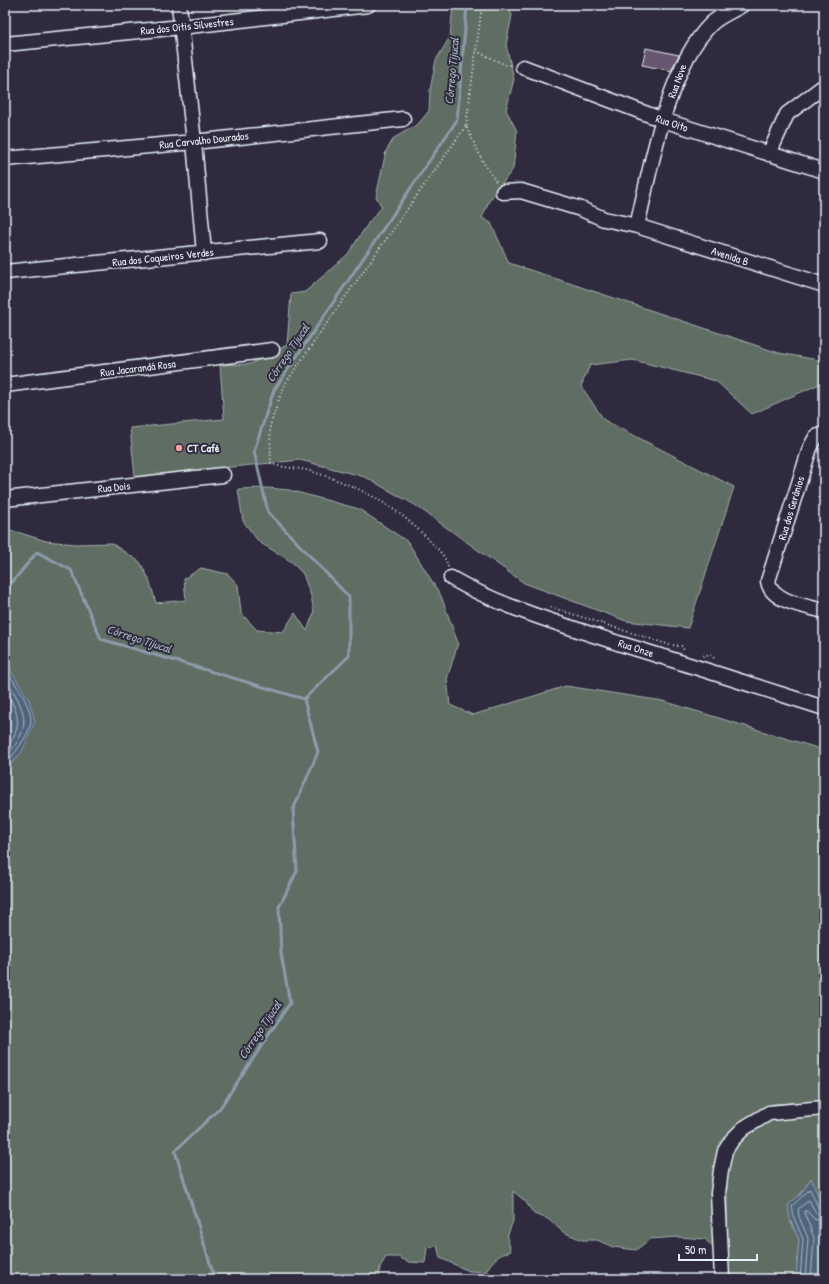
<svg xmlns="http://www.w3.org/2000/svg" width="829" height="1284" font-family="'Patrick Hand',sans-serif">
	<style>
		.green { fill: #5e6d64; stroke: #a3afae }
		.water { fill: #4f647a; stroke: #8c9cac }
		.shadow { fill: #0007 }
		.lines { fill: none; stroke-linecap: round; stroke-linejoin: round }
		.shore { stroke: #abb9c6; stroke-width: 1 }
		.stream { stroke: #8c9cac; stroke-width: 3 }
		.building { fill: #675670; stroke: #e8f1f8 }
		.minor-casing { stroke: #e8f1f8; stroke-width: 17 }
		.path { stroke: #e8f1f8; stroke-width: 2; stroke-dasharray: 1 3; stroke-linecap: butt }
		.minor { stroke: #2f2a3d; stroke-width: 14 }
		.poi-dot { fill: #ff9aa2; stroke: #2f2a3d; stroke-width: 1.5 }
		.labels { text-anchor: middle; stroke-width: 4; stroke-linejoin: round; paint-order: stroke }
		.street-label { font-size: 11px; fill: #e8f1f8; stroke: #2f2a3d }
		.poi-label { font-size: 11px; font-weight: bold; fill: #e8f1f8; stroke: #2f2a3d; text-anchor: start }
		.water-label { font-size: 12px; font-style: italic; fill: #abb9c6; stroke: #2f2a3d }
	</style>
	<rect width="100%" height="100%" fill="#2f2a3d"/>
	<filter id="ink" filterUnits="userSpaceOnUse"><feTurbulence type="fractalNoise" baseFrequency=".025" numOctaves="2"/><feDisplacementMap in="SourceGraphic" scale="8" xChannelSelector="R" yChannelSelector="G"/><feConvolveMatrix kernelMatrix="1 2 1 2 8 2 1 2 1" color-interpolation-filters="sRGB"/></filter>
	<g filter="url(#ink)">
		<!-- green -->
		<path class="green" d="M453,5H507L512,15L506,45L514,79L506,110L517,131L513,169L489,201L482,218L491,223L509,263L779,353L824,361V382L752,414L716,381L633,360L590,365L581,386L604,420L734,487L688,628L626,621L524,583L415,505L365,477L300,460L135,477L130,428L224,419L220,365L250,364L287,345L291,294L305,292L348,254L369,222L382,207L376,197L386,151L394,138L418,124L429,111L430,90L436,60L450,37Z
			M268,488L289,490L359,509L408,542L441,596L458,643L447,679L450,705L473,715L566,686L663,701L824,750V1102L772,1104L755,1113L727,1140L715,1250L705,1239L678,1237L650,1239L636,1250L613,1247L597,1240H582L563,1232L548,1219L534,1214L525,1201L513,1191V1221L507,1237L511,1251C498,1255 492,1260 486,1272L469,1271L440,1258L437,1245L427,1248L425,1263L409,1262L398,1257H386L380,1267L379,1279H5V530L17,532L46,541L76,544L111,543L140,562L149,579L156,603L186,600L184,579L201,568L228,574L238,585L241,613L257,630L283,632L295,613L307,631L314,612L311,596L303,574L292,562L259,542L243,521L238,489Z
			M792,1116H824V1210L811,1178L801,1194L788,1205L791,1223L799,1239L796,1279H727V1159L735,1143L764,1121Z"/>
		<!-- water -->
		<path class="water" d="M5,661L29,700L35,721L22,752L5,771Z
			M811,1178L824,1210V1279H796L799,1239L790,1219L788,1205L801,1194Z"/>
		<!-- shadow -->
		<path class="shadow" d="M647,50L679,56L681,59L674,74L647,68L644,65Z"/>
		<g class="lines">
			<!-- shore -->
			<path class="shore" d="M5,668C14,683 30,702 31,720C31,733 13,756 5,765
				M5,677C25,711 35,724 5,758
				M5,689C18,712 25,726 5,749
				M800,1279L803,1239L794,1218L792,1206L810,1189L819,1209L824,1211
				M805,1279L808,1238L799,1217L798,1209L809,1200L816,1213L824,1216
				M811,1279L814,1238L804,1211H807L814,1219L824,1222"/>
			<!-- stream -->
			<path class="stream" d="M5,591L37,552L71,570L101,639L304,699
				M215,1279L175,1151L220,1108L290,1003L281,953L279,907L297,871L293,810L318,752L304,699L349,656V597L268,512L254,451L274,390L457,120L467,5"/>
		</g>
		<!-- building -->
		<path class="building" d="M646,48L679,55L671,71L642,65Z"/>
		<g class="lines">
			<defs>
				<path id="minor" d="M179,5L194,142L204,253
					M5,44L181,27L368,5
					M523,67L663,120L824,171
					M769,154L787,114L824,86
					M5,159L194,142L403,119
					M503,192L521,191L581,209L604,219L637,226L824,285
					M637,226C651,167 667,68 711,24C719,16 732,11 742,5
					M5,272L320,241
					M5,385L272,350
					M824,434L816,437L810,448L768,581C771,602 806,606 824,611
					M5,499L223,475
					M451,578C503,608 561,624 618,643C687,664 755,686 824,708
					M722,1279L718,1193L721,1170L725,1151L732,1140L744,1128L769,1113L824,1108"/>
			</defs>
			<!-- minor casing -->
			<use href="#minor" class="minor-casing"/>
			<!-- path -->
			<path class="path" d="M482,5L466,126L483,162L497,183
				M476,51L506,65H512
				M448,567C445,554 436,548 427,538C393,503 356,485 310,471C297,467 283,469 271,463L270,426L283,387L329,320L466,126
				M547,606L670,645L682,646L684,651
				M703,656L710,654L716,660"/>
			<!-- minor -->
			<use href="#minor" class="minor"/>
		</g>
	</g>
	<!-- markers -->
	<circle class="poi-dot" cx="179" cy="448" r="4"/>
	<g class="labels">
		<!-- street labels -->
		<g class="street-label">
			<text transform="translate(187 26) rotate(-6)" y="4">Rua dos Oitis Silvestres</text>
			<text transform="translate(677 81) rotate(-70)" y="4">Rua Nove</text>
			<text transform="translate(672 123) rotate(18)" y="4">Rua Oito</text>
			<text transform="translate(204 140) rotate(-6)" y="4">Rua Carvalho Dourados</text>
			<text transform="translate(730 256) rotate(18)" y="4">Avenida B</text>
			<text transform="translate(163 257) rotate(-6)" y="4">Rua dos Coqueiros Verdes</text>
			<text transform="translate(138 368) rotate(-7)" y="4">Rua Jacarandá Rosa</text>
			<text transform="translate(114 487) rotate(-6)" y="4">Rua Dois</text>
			<text transform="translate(791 508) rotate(-73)" y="4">Rua dos Gerânios</text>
			<text transform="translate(636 648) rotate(18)" y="4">Rua Onze</text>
		</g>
		<!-- poi labels -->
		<g class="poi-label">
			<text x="187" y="452">CT Café</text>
		</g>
		<!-- water labels -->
		<g class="water-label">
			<text transform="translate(452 71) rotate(-85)" y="4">Córrego Tijucal</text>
			<text transform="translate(288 353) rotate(-56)" y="4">Córrego Tijucal</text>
			<text transform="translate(139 639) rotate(18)" y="4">Córrego Tijucal</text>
			<text transform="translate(260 1030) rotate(-56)" y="4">Córrego Tijucal</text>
		</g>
	</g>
	<!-- margin -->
	<rect width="829" height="1284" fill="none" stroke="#2f2a3d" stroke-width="20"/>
	<rect x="10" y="10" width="809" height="1264" fill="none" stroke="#e8f1f8" stroke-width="1.5" filter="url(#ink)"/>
	<!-- scale -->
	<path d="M679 1254v6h78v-6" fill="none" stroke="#e8f1f8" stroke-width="2"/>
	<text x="685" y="1254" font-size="12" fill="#e8f1f8" stroke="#2f2a3d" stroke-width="3" paint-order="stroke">50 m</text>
</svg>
